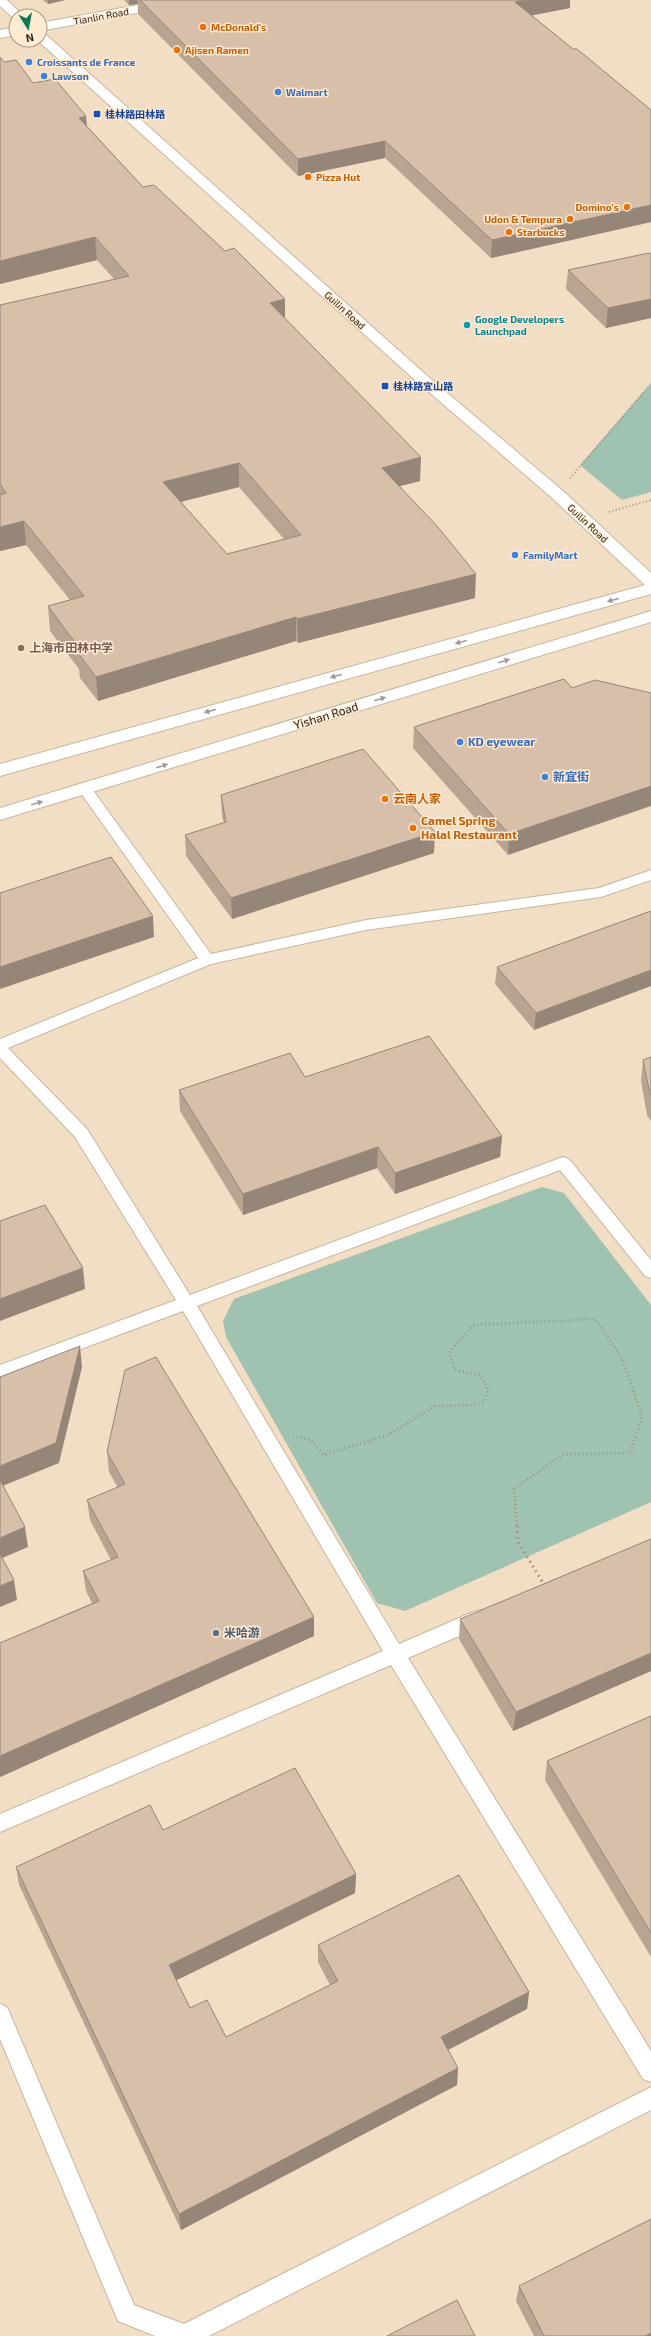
<svg xmlns="http://www.w3.org/2000/svg" width="651" height="2336" font-family="'Exo 2','Noto Sans SC',sans-serif">
	<style>
		.green { fill: #a0c2b1 }
		.lines { fill: none; stroke-linecap: round; stroke-linejoin: round }
		.lane-casing { stroke: #c7b59d; stroke-width: 2 }
		.secondary-casing { stroke: #c7b59d; stroke-width: 2 }
		.path-far3 { stroke: #a0927f; stroke-width: 1.5; stroke-dasharray: 0.5 2; stroke-linecap: butt }
		.path-far2 { stroke: #a0927f; stroke-width: 2; stroke-dasharray: 1 2.5; stroke-linecap: butt }
		.path-far1 { stroke: #a0927f; stroke-width: 2.5; stroke-dasharray: 1 3; stroke-linecap: butt }
		.path { stroke: #a0927f; stroke-width: 3; stroke-dasharray: 1.5 4; stroke-linecap: butt }
		.lane { fill: #fff; fill-rule: evenodd }
		.secondary { fill: #fff; fill-rule: evenodd }
		.wall { fill: #b9a492; fill-rule: evenodd }
		.shaded-wall { fill: #968677 }
		.building { fill: #d7bfaa; stroke: #968677; fill-rule: evenodd }
		.oneway { fill: #9f9c98 }
		.food-dot { fill: #e8710a; stroke: #feebd2; stroke-width: 1.5 }
		.shop-dot { fill: #3f7fe0; stroke: #feebd2; stroke-width: 1.5 }
		.transit-dot { fill: #1a4fb4; stroke: #feebd2; stroke-width: 1.5 }
		.culture-dot { fill: #0f9aa8; stroke: #feebd2; stroke-width: 1.5 }
		.education-dot { fill: #8d6e63; stroke: #feebd2; stroke-width: 1.5 }
		.service-dot { fill: #5c6f8a; stroke: #feebd2; stroke-width: 1.5 }
		.labels { text-anchor: middle; stroke-width: 3; stroke-linejoin: round; paint-order: stroke }
		.far-street-label { font-size: 10px; fill: #292219; stroke: #feebd2 }
		.far-food-label { font-size: 10px; font-weight: bold; fill: #c56008; stroke: #feebd2; text-anchor: start }
		.far-shop-label { font-size: 10px; font-weight: bold; fill: #366cbe; stroke: #feebd2; text-anchor: start }
		.far-transit-label { font-size: 10px; font-weight: bold; fill: #164399; stroke: #feebd2; text-anchor: start }
		.far-culture-label { font-size: 10px; font-weight: bold; fill: #0d838f; stroke: #feebd2; text-anchor: start }
		.education-label { font-size: 12px; font-weight: bold; fill: #785e54; stroke: #feebd2; text-anchor: start }
		.street-label { font-size: 12px; fill: #292219; stroke: #feebd2 }
		.shop-label { font-size: 12px; font-weight: bold; fill: #366cbe; stroke: #feebd2; text-anchor: start }
		.food-label { font-size: 12px; font-weight: bold; fill: #c56008; stroke: #feebd2; text-anchor: start }
		.service-label { font-size: 12px; font-weight: bold; fill: #4e5e75; stroke: #feebd2; text-anchor: start }
	</style>
	<rect width="100%" height="100%" fill="#f1dec5"/>
	<!-- green -->
	<path class="green" d="M651,383V492L622,500L580,465Z
		M542,1187L564,1193L651,1305V1502L405,1611L377,1603L226,1337L223,1321L234,1299Z"/>
	<g class="lines">
		<defs>
			<path id="lane" d="M85,785L90,786L211,954L366,920L599,888L651,870V880L601,897L366,930L211,964L8,1048L87,1129L190,1295L563,1157L569,1159L651,1260V1278L645,1276L560,1170L197,1306L399,1644L473,1612L480,1610L487,1612L489,1618L487,1624L408,1658L651,2051V2082L643,2079L391,1665L0,1832V1814L383,1651L183,1311L0,1379V1365L176,1300L75,1137L0,1058V1039L198,958L78,789Z
				M0,2004L7,2007L134,2305L184,2324L651,2087V2110L209,2336H155L118,2321L0,2039Z"/>
			<path id="secondary" d="M0,0H7L24,16H16V19H14L0,6Z
				M165,0H191L185,4L40,31V23Z
				M16,27V35L0,38V30Z
				M40,32L44,33L425,374L563,491L651,573V594L0,776V764L645,585L551,497L415,380L37,40H40Z
				M651,611V622L0,820V808Z"/>
		</defs>
		<!-- lane casing -->
		<use href="#lane" class="lane-casing"/>
		<!-- secondary casing -->
		<use href="#secondary" class="secondary-casing"/>
		<!-- path-far3 -->
		<path class="path-far3" d="M643,393L651,383"/>
		<!-- path-far2 -->
		<path class="path-far2" d="M570,478L644,392
			M609,512L651,500"/>
		<!-- path-far1 -->
		<path class="path-far1" d="M293,1435L310,1440L324,1455L388,1435L435,1406L471,1405L484,1402L488,1389L480,1375L455,1370L449,1353L473,1325L595,1319L622,1358L642,1417L630,1453L564,1454L514,1489L517,1527"/>
		<!-- path -->
		<path class="path" d="M517,1526L518,1542L545,1586"/>
		<!-- lane -->
		<use href="#lane" class="lane"/>
		<!-- secondary -->
		<use href="#secondary" class="secondary"/>
	</g>
	<!-- wall -->
	<path class="wall" d="M43,0H65L48,4Z
		M124,0H570V8L531,15L573,49L651,110V222L491,258L385,158L298,176L138,14V4L129,5Z
		M0,57L4,62L33,83L87,126L143,187L225,251L285,299V318L420,481L400,486L475,598L298,643L296,641L98,701L80,678L79,669L50,631L48,606L70,600L26,545L0,551V305L114,279L97,260L0,284ZM239,487L284,539L227,554L181,502Z
		M651,254V318L606,328L566,289L568,270Z
		M564,679L508,855L413,748L414,727Z
		M221,795L434,853L232,919L186,856L185,835L224,823L222,816Z
		M651,911L534,1030L495,984L497,967Z
		M651,1057V1121L647,1115L641,1081L643,1060Z
		M305,1077L502,1136L500,1157L395,1194L377,1168L243,1215L180,1111L179,1090Z
		M107,1452L314,1617V1636L0,1777V1643L92,1603L86,1591L83,1571L111,1560L90,1520L87,1500L118,1488L109,1472Z
		M651,1539V1671L513,1731L459,1639L460,1619Z
		M651,1716V1957L545,1780L547,1761Z
		M163,1830L356,1874L355,1893L176,1980L190,2008L226,2037L330,1985L318,1962V1945L529,1992L527,2009L448,2050L458,2068L457,2085L181,2230L19,1885L16,1867Z
		M519,2286L651,2336H534L516,2301Z"/>
	<!-- shaded-wall -->
	<path class="shaded-wall" d="M48,0H65L48,4Z
		M129,0H137L138,4L129,5Z
		M527,0H570V8L514,19L515,2Z
		M86,116L88,138L79,118Z
		M385,141V158L298,176V159Z
		M651,205V222L491,258L492,240Z
		M95,237L97,260L0,284V261Z
		M285,299V322L270,303Z
		M651,299V318L606,328L608,308Z
		M421,457L420,481L381,491L382,468Z
		M239,463V487L164,506L163,482Z
		M24,521L26,545L0,551V527Z
		M476,574L475,598L298,643L297,619Z
		M296,617V641L98,701L96,677Z
		M651,786V806L508,855L509,834Z
		M435,832L434,853L232,919L231,898Z
		M153,916L154,937L0,989V967Z
		M651,970V986L534,1030L536,1013Z
		M502,1136L500,1157L395,1194V1173Z
		M378,1147L377,1168L243,1215V1194Z
		M83,1268L85,1289L0,1321V1299Z
		M80,1346L82,1367L59,1463L0,1487V1466Z
		M25,1527L28,1547L0,1559V1538Z
		M14,1580L17,1600L0,1607V1586Z
		M314,1617V1636L0,1777V1756Z
		M651,1653V1671L513,1731L516,1712Z
		M356,1874L355,1893L171,1983L169,1965Z
		M529,1992L527,2009L440,2054L441,2037Z
		M458,2068L457,2085L181,2230L179,2214Z
		M651,2333V2336H645Z"/>
	<!-- building -->
	<path class="building" d="M140,0H527L515,2L573,49H577L651,110V205L492,240L385,141L298,159Z
		M0,57L4,62L16,60L33,83L55,79L86,116L79,118L143,187L154,185L225,251L234,248L285,299L270,303L421,457L382,468L437,526L476,574L297,619L296,617L96,677L78,653L82,652L48,606L84,596L24,521L0,527V495L6,493L0,484V305L129,276L95,237L0,261ZM239,463L301,535L227,554L163,482Z
		M649,253L651,254V299L608,308L568,270Z
		M564,679L572,688L595,680L651,693V786L509,834L414,727Z
		M363,749L435,832L231,898L185,835L226,822L221,795Z
		M111,857L153,916L0,967V893Z
		M651,911V970L536,1013L497,967Z
		M429,1036L502,1136L395,1173L378,1147L243,1194L179,1090L290,1053L305,1077Z
		M651,1057V1095L650,1094L643,1060Z
		M45,1205L83,1268L0,1299V1221Z
		M80,1346L56,1443L0,1466V1377Z
		M156,1357L314,1617L0,1756V1643L99,1601L83,1571L118,1557L87,1500L125,1484L107,1452L125,1370Z
		M0,1480L25,1527L0,1538Z
		M651,1539V1653L516,1712L460,1619Z
		M0,1554L14,1580L0,1586Z
		M651,1716V1933L547,1761Z
		M295,1768L356,1874L169,1965L190,2008L207,2000L226,2037L338,1981L318,1945L459,1875L529,1992L441,2037L458,2068L179,2214L16,1867L150,1805L163,1830Z
		M651,2219V2333L645,2336H544L519,2286Z
		M457,2300L475,2336H387Z"/>
	<!-- one-way arrows -->
	<defs><path id="oneway-solid" d="M-6-.8H1V-3.2L6.5 0L1 3.2V.8H-6Z"/></defs>
	<g class="oneway">
		<use href="#oneway-solid" transform="translate(613 600) rotate(165)"/>
		<use href="#oneway-solid" transform="translate(461 642) rotate(165)"/>
		<use href="#oneway-solid" transform="translate(504 661) rotate(-17)"/>
		<use href="#oneway-solid" transform="translate(336 676) rotate(165)"/>
		<use href="#oneway-solid" transform="translate(380 699) rotate(-17)"/>
		<use href="#oneway-solid" transform="translate(210 711) rotate(165)"/>
		<use href="#oneway-solid" transform="translate(162 766) rotate(-17)"/>
		<use href="#oneway-solid" transform="translate(37 803) rotate(-16)"/>
	</g>
	<!-- markers -->
	<g class="food-dot">
		<circle cx="203" cy="27" r="4"/>
		<circle cx="177" cy="50" r="4"/>
		<circle cx="308" cy="177" r="4"/>
		<circle cx="627" cy="207" r="4"/>
		<circle cx="570" cy="219" r="4"/>
		<circle cx="509" cy="232" r="4"/>
		<circle cx="385" cy="799" r="4"/>
		<circle cx="413" cy="828" r="4"/>
	</g>
	<g class="shop-dot">
		<circle cx="29" cy="62" r="4"/>
		<circle cx="44" cy="76" r="4"/>
		<circle cx="278" cy="92" r="4"/>
		<circle cx="515" cy="555" r="4"/>
		<circle cx="460" cy="742" r="4"/>
		<circle cx="545" cy="777" r="4"/>
	</g>
	<g class="transit-dot">
		<rect x="93" y="110" width="8" height="8" rx="2"/>
		<rect x="381" y="382" width="8" height="8" rx="2"/>
	</g>
	<circle class="culture-dot" cx="467" cy="325" r="4"/>
	<circle class="education-dot" cx="21" cy="648" r="4"/>
	<circle class="service-dot" cx="216" cy="1633" r="4"/>
	<g class="labels">
		<!-- far-street labels -->
		<g class="far-street-label">
			<text transform="translate(101 16) rotate(-11)" y="4">Tianlin Road</text>
			<text transform="translate(345 310) rotate(42)" y="4">Guilin Road</text>
			<text transform="translate(588 523) rotate(43)" y="4">Guilin Road</text>
		</g>
		<!-- far-food labels -->
		<g class="far-food-label">
			<text x="211" y="31">McDonald's</text>
			<text x="185" y="54">Ajisen Ramen</text>
			<text x="316" y="181">Pizza Hut</text>
			<text x="619" y="211" text-anchor="end">Domino's</text>
			<text x="562" y="223" text-anchor="end">Udon &amp; Tempura</text>
			<text x="517" y="236">Starbucks</text>
		</g>
		<!-- far-shop labels -->
		<g class="far-shop-label">
			<text x="37" y="66">Croissants de France</text>
			<text x="52" y="80">Lawson</text>
			<text x="286" y="96">Walmart</text>
			<text x="523" y="559">FamilyMart</text>
		</g>
		<!-- far-transit labels -->
		<g class="far-transit-label">
			<text x="105" y="118">桂林路田林路</text>
			<text x="393" y="390">桂林路宜山路</text>
		</g>
		<!-- far-culture labels -->
		<g class="far-culture-label">
			<text x="475" y="323">Google Developers<tspan x="475" dy="12">Launchpad</tspan></text>
		</g>
		<!-- education labels -->
		<g class="education-label">
			<text x="29" y="652">上海市田林中学</text>
		</g>
		<!-- street labels -->
		<g class="street-label">
			<text transform="translate(326 716) rotate(-17)" y="4">Yishan Road</text>
		</g>
		<!-- shop labels -->
		<g class="shop-label">
			<text x="468" y="746">KD eyewear</text>
			<text x="553" y="781">新宜街</text>
		</g>
		<!-- food labels -->
		<g class="food-label">
			<text x="393" y="803">云南人家</text>
			<text x="421" y="825">Camel Spring<tspan x="421" dy="14">Halal Restaurant</tspan></text>
		</g>
		<!-- service labels -->
		<g class="service-label">
			<text x="224" y="1637">米哈游</text>
		</g>
	</g>
	<!-- north arrow -->
	<g transform="translate(28 28) rotate(169)"><circle r="19" fill="#feebd2" stroke="#a99b88"/>
	<path d="M0-3L7 15L0 10L-7 15Z" fill="#137850"/>
	<text y="-6" font-size="11" font-weight="bold" text-anchor="middle" fill="#292219">N</text>
	</g>
</svg>
